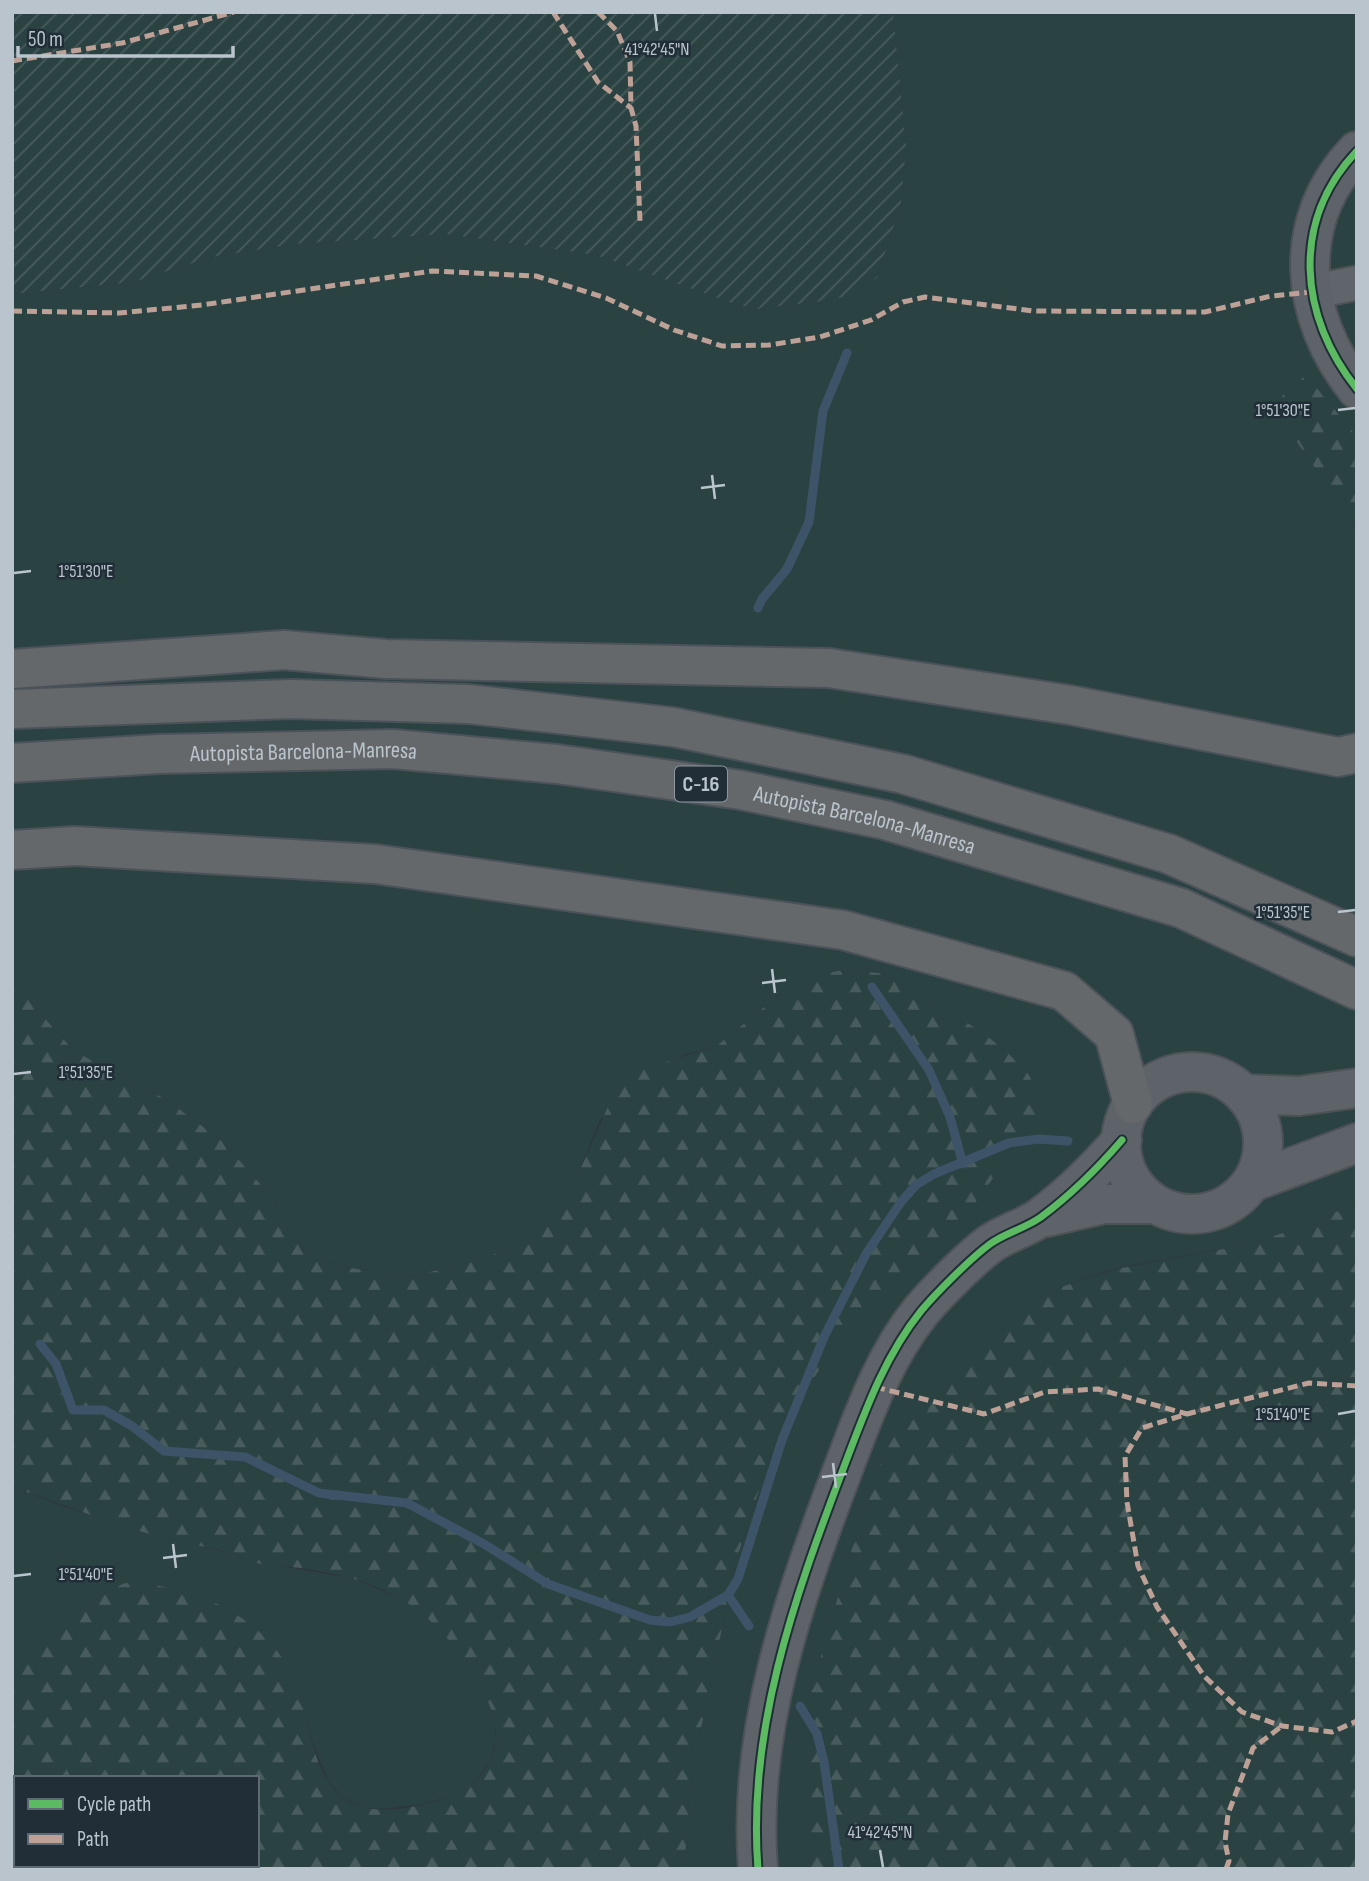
<svg xmlns="http://www.w3.org/2000/svg" width="1369" height="1881" font-family="'Sofia Sans Condensed',sans-serif">
	<style>
		.green { fill: #2b4243 }
		.forest { fill: url(#forest-firs) }
		.garden { fill: url(#garden-furrows) }
		.lines { fill: none; stroke-linecap: round; stroke-linejoin: round }
		.stream { stroke: #3d5468; stroke-width: 9 }
		.street-casing { stroke: #4d5257; stroke-width: 37 }
		.secondary-casing { stroke: #4d5257; stroke-width: 42 }
		.highway-casing { stroke: #4b5259; stroke-width: 42 }
		.street { stroke: #5f656a; stroke-width: 33 }
		.secondary { stroke: #5e6369; stroke-width: 38 }
		.highway { stroke: #64686a; stroke-width: 38 }
		.quiet { stroke: #bda197; stroke-width: 5; stroke-dasharray: 10 5; stroke-linecap: butt }
		.cycleway-casing { stroke: #212e38; stroke-width: 11 }
		.cycleway { stroke: #5cba63; stroke-width: 7 }
		.ticks { fill: none; stroke: #bac4cc; stroke-width: 2.5 }
		.labels { text-anchor: middle; stroke-width: 5; stroke-linejoin: round; paint-order: stroke }
		.shield { fill: #212e38; stroke: #8c97a0; stroke-width: 2 }
		.shield-label { font-size: 21px; font-weight: bold; fill: #bac4cc }
		.street-label { font-size: 23px; fill: #bac4cc; stroke: #212e38 }
		.ticks-label { font-size: 18px; text-anchor: middle; fill: #bac4cc; stroke: #212e38; stroke-width: 5; stroke-linejoin: round; paint-order: stroke }
	</style>
	<defs>
		<pattern id="forest-firs" width="22" height="20" patternUnits="userSpaceOnUse" patternTransform="scale(1.75)"><rect width="22" height="20" fill="#2b4243"/><path d="M5 1l3.5 6h-7zM16 11l3.5 6h-7z" fill="#485c5d"/></pattern>
		<pattern id="garden-furrows" width="10" height="10" patternUnits="userSpaceOnUse" patternTransform="scale(1.75)"><rect width="10" height="10" fill="#2b4243"/><path d="M-1 1l2-2M0 10L10 0M9 11l2-2" fill="none" stroke="#485c5d"/></pattern>
	</defs>
	<rect width="100%" height="100%" fill="#2e363d"/>
	<!-- green -->
	<path class="green" d="M893,12H1357V437L1348,428L1290,432L1347,514L1357,534V1202L1313,1223L1250,1244L1116,1268L1055,1289L1001,1323L885,1450L854,1541L808,1701V1869H684L692,1772L736,1561L779,1428L845,1333L868,1305L894,1278L962,1221L977,1029L912,989L879,973L844,970L779,995L718,1045L681,1056L600,1120L575,1181L557,1211L533,1233L506,1250L476,1261L409,1277L338,1266L307,1251L284,1225L269,1194L222,1141L167,1100L74,1051L12,982V294L133,282L212,257L294,244L446,234L596,255L755,309L831,300L877,278L901,205L906,146Z
		M12,1487L68,1508L169,1539L230,1553L250,1561L351,1578L410,1602L443,1631L468,1666L488,1701L495,1722L496,1742L490,1761L477,1779L462,1793L422,1804L382,1809L361,1807L342,1797L328,1780L313,1743L295,1682L272,1647L259,1633L168,1587L127,1582L54,1624L12,1669Z"/>
	<!-- forest -->
	<path class="forest" d="M1306,375L1357,437V534L1347,514L1290,432L1282,396Z
		M844,970L879,973L912,989L977,1029L1004,1049L1029,1075L1044,1108L962,1221L894,1278L845,1333L779,1428L736,1561L692,1772L684,1869H98V1865H257V1778H16V1865H57L54,1869H12V1669C26,1654 39,1635 55,1623C69,1614 85,1607 99,1598C107,1594 117,1585 126,1583C133,1581 144,1584 151,1585C209,1591 272,1625 295,1682C310,1718 310,1770 342,1797C369,1819 415,1808 445,1798C470,1791 493,1769 496,1741C498,1717 486,1696 474,1677C436,1610 388,1583 314,1570C293,1566 272,1567 252,1562C244,1559 236,1555 228,1552C208,1547 187,1544 167,1539C115,1525 64,1505 12,1487V982L74,1051L167,1100L222,1141L269,1194L284,1225L307,1251L338,1266L409,1277L476,1261L506,1250L533,1233L557,1211L575,1181L614,1093L642,1070L718,1045L779,995L810,976Z
		M1357,1202V1859L1354,1869H808V1701L854,1541L885,1450L901,1421L1001,1323L1055,1289L1116,1269L1250,1244L1313,1223Z"/>
	<!-- garden -->
	<path class="garden" d="M12,12H893L906,146L901,204L877,278L851,295L831,300L755,309L735,304L596,255L446,234L294,244L212,257L133,282L12,294Z"/>
	<g class="lines">
		<!-- stream -->
		<path class="stream" d="M758,608L762,599L787,569L809,522L823,411L847,353
			M872,987L929,1070L950,1117L963,1164
			M40,1344L56,1364L73,1410H104L132,1426L164,1451L245,1457L319,1493L407,1503L484,1544L548,1584L650,1620L670,1622L690,1617L728,1595L738,1579L782,1440L824,1337L866,1254L901,1202L916,1185L934,1174L1009,1143L1039,1139L1068,1141
			M728,1595L749,1626
			M800,1706L817,1734L824,1762L839,1869"/>
		<defs>
			<path id="street" d="M1311,292L1357,283"/>
			<path id="secondary" d="M1357,151C1290,221 1299,317 1357,389
				M1121 1143a71 71 0 1 1 142 0a71 71 0 1 1-142 0Z
				M1244,1094L1299,1096L1357,1088
				M1252,1182L1357,1143
				M1047,1217L1104,1204H1155
				M758,1869C747,1731 794,1599 842,1472C863,1417 883,1358 921,1311C936,1293 971,1258 990,1244C1005,1233 1026,1228 1041,1217C1072,1194 1097,1169 1122,1140"/>
			<g id="highway">
				<path d="M12,669L284,650L386,659L829,668L1070,705L1338,757L1357,753"/>
				<path d="M12,709L291,699L468,704L673,727L903,774L1169,854L1357,937"/>
				<path id="s1" d="M12,763L159,754L393,749L557,764L741,790L885,820L1181,908L1357,990"/>
				<path d="M12,850L75,846L375,864L843,930L1064,991L1114,1034L1133,1104"/>
			</g>
		</defs>
		<!-- street casing -->
		<use href="#street" class="street-casing"/>
		<!-- secondary casing -->
		<use href="#secondary" class="secondary-casing"/>
		<!-- highway casing -->
		<use href="#highway" class="highway-casing"/>
		<!-- street -->
		<use href="#street" class="street"/>
		<!-- secondary -->
		<use href="#secondary" class="secondary"/>
		<!-- highway -->
		<use href="#highway" class="highway"/>
		<!-- quiet -->
		<path class="quiet" d="M553,12L598,82L631,108
			M598,12L617,31L630,62L631,108L636,126L640,221
			M12,61L122,43L234,12
			M12,311L119,313L202,305L432,271L536,276L606,298L674,330L722,346L769,345L820,337L871,320L903,302L925,297L1033,311L1205,312L1271,296L1311,292
			M1357,1386L1309,1383L1187,1414L1142,1428L1125,1456L1127,1502L1138,1566L1157,1607L1204,1676L1242,1712L1282,1726L1332,1732L1357,1721
			M875,1387L984,1414L1045,1392L1098,1389L1187,1414
			M1226,1869L1229,1861L1225,1842L1228,1814L1253,1748L1282,1726"/>
		<defs>
			<path id="cycleway" d="M1357,151C1290,221 1299,317 1357,389
				M758,1869C747,1731 794,1599 842,1472C863,1417 883,1358 921,1311C936,1293 971,1258 990,1244C1005,1233 1026,1228 1041,1217C1072,1194 1097,1169 1122,1140"/>
		</defs>
		<!-- cycleway casing -->
		<use href="#cycleway" class="cycleway-casing"/>
		<!-- cycleway -->
		<use href="#cycleway" class="cycleway"/>
	</g>
	<!-- ticks -->
	<path class="ticks" d="M655,14L657,31M1338,410L1355,408M712,475L715,499M701,488L725,485M14,573L31,571M1338,912L1355,910M772,969L775,993M762,983L786,980M14,1074L31,1072M1338,1414L1355,1411M833,1463L836,1488M822,1477L847,1474M173,1544L176,1568M163,1558L187,1555M14,1576L31,1574M880,1850L883,1867"/>
	<g class="labels">
		<!-- shield labels -->
		<rect class="shield" x="675" y="766.5" width="52" height="35" rx="5"/>
		<g class="shield-label">
			<text x="701" y="791">C-16</text>
		</g>
		<!-- street labels -->
		<g class="street-label">
			<text dy="8" stroke="none"><textPath href="#s1" startOffset="292">Autopista Barcelona-Manresa</textPath></text>
			<text dy="8" stroke="none"><textPath href="#s1" startOffset="859">Autopista Barcelona-Manresa</textPath></text>
		</g>
	</g>
	<g class="ticks-label">
		<text x="657" y="55">41°42'45"N</text>
		<text x="1283" y="416">1°51'30"E</text>
		<text x="86" y="577">1°51'30"E</text>
		<text x="1283" y="918">1°51'35"E</text>
		<text x="86" y="1078">1°51'35"E</text>
		<text x="1283" y="1420">1°51'40"E</text>
		<text x="86" y="1580">1°51'40"E</text>
		<text x="880" y="1838">41°42'45"N</text>
	</g>
	<!-- border -->
	<rect width="1369" height="1881" fill="none" stroke="#bac4cc" stroke-width="28"/>
	<!-- legend -->
	<rect x="14" y="1776" width="245" height="91" fill="#212e38" stroke="#5e6a73" stroke-width="2"/>
	<rect x="28" y="1799" width="35" height="10" fill="#5cba63" stroke="#5e6a73" stroke-width="2"/>
	<text x="77" y="1811" font-size="21" fill="#bac4cc">Cycle path</text>
	<rect x="28" y="1834" width="35" height="10" fill="#bda197" stroke="#5e6a73" stroke-width="2"/>
	<text x="77" y="1846" font-size="21" fill="#bac4cc">Path</text>
	<!-- scale -->
	<path d="M18 46v10h215v-10" fill="none" stroke="#bac4cc" stroke-width="3.5"/>
	<text x="28" y="46" font-size="21" fill="#bac4cc" stroke="#212e38" stroke-width="5" paint-order="stroke">50 m</text>
</svg>
